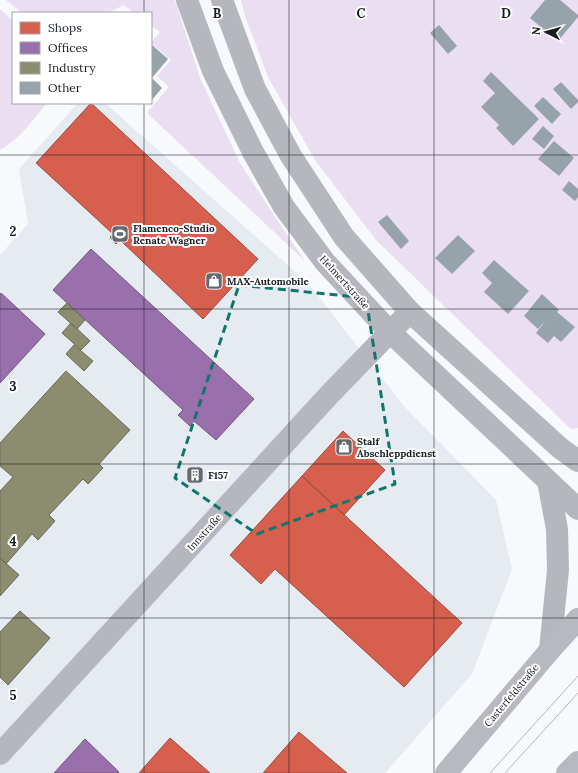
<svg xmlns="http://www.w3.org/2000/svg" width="578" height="773" font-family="Lora,serif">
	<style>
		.built { fill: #e6ebf2 }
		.green { fill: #e9def2 }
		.shops { fill: #d6604d; stroke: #9d4c40 }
		.offices { fill: #9970ab; stroke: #725782 }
		.industry { fill: #8c8c6e; stroke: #696a58 }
		.building { fill: #97a3aa }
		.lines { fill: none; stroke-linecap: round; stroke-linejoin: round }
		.minor { stroke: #b6b6be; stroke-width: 22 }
		.tertiary { stroke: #b6b6be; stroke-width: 22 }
		.primary { stroke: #b8b9c0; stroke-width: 22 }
		.tram { stroke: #b6b6bb; stroke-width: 1 }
		.marked { fill: none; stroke: #0f766e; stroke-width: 3; stroke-dasharray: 8 5; stroke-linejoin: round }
		.grid { fill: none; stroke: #171c23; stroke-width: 1; stroke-opacity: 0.55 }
		.labels { text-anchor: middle; stroke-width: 4; stroke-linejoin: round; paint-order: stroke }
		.poi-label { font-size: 10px; font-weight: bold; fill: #171c23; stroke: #fff; text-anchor: start }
		.street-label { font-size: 10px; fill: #171c23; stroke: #fff }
		.grid-label { font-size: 13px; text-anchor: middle; font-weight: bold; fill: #171c23; stroke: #fff; stroke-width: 4; stroke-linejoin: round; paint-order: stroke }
	</style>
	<rect width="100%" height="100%" fill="#f7f9fc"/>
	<!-- built -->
	<path class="built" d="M78,103H105L308,283L404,406L496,500L512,569L472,674L385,773H0V255L28,224L19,169Z"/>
	<!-- green -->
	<path class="green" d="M6,0H175L200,78L240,163L275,217L305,261L147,113L169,87L157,76L171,60L151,43L160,32L151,25V13H135L124,5L107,13H22Z
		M241,0H578V428L571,429L376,240L315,160L268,77L245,16Z
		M0,9L13,21V103H47C33,120 19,140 0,150Z"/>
	<!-- shops -->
	<path class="shops" d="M91,103L258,259L203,319L120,240L116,244L110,237L113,234L36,163Z
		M343,431L385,470L344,515L302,476Z
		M302,476L462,623L404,687L275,569L261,584L230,555Z
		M299,732L347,773H263Z
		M170,738L210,773H139Z"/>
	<!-- offices -->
	<path class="offices" d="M91,249L254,399L216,440L194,421L190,426L178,415L183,410L53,290Z
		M1,293L45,334L0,383V295Z
		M85,739L119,772L118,773H54Z"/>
	<!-- industry -->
	<path class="industry" d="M67,303L85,320L77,329L58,312Z
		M71,323L90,341L81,350L62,333Z
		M74,345L93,361L84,371L66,354Z
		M66,371L130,430L99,464L103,468L88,484L83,479L49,515L55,521L38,540L32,534L6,564L0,558V491L13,477L0,466V443Z
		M196,467L203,474L195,483L188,476Z
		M0,558L19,575L0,596Z
		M20,611L50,638L8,685L0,677V632Z"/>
	<!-- building -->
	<path class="building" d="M545,0H560L578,15V17L558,41L530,18Z
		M439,25L457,46L448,54L430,33Z
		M151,44L168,59L152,78L162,88L151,101Z
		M491,72L539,119L513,146L496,128L499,125L481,107L495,93L483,81Z
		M561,82L578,100V102L571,109L553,89Z
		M543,97L561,114L552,124L534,106Z
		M543,126L554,136L544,149L532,139Z
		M554,141L574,158L559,176L538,159Z
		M569,181L578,189V197L575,201L562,190Z
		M387,215L409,241L401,249L378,222Z
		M458,235L475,251L452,274L435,258Z
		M494,260L529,291L508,314L484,292L492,283L482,273Z
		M542,294L559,310L557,312L575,327L561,342L554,336L548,343L536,333L546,320L538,329L524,316Z"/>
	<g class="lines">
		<!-- minor -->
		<path class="minor" d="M0,754L329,395L390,332L410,312"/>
		<!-- tertiary -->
		<path class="tertiary" d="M187,0L213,71L253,152L284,207L325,262L390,332L578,509
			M222,0L255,89L291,156L344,237L410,312L560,448L578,461
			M548,481L557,529L558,570L550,650"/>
		<!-- primary -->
		<path class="primary" d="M446,773L550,650L578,619
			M567,773L578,762"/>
		<!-- tram -->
		<path class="tram" d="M490,773L578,676
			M505,773L578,693"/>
	</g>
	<!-- marked area -->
	<path class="marked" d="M239,285L366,298L395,484L257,534L175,478Z"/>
	<!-- grid -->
	<path class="grid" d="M144,0V13M289,0V773M434,0V773M144,103V773M0,155H578M0,309H578M0,464H578M0,618H578"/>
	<!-- icons -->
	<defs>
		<symbol id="stadium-square" viewBox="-11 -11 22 22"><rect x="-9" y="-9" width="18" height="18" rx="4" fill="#65696f" stroke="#fff"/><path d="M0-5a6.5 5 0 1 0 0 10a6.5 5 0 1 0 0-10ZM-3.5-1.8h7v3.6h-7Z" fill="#fff"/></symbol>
		<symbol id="shop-square" viewBox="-11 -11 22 22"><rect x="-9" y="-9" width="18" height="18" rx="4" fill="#65696f" stroke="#fff"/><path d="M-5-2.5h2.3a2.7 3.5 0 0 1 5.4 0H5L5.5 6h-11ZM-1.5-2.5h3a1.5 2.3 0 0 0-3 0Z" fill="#fff"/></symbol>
		<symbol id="building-square" viewBox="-11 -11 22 22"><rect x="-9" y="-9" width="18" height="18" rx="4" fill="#65696f" stroke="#fff"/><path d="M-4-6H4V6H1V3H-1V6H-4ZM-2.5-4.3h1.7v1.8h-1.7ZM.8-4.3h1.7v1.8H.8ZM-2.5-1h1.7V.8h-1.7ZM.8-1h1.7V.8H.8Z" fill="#fff"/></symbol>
	</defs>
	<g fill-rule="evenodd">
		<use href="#stadium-square" x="110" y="224" width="20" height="20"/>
		<use href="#shop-square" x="204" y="271" width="20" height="20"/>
		<use href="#shop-square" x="334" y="437" width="20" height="20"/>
		<use href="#building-square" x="185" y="465" width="20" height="20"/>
	</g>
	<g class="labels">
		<!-- poi labels -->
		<g class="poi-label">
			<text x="133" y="232">Flamenco-Studio<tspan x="133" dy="12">Renate Wagner</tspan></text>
			<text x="227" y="285">MAX-Automobile</text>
			<text x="357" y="445">Stalf<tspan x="357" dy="12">Abschleppdienst</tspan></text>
			<text x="208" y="479">F157</text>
		</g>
		<!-- street labels -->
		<g class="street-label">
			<text transform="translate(345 282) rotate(48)" y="4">Helmertstraße</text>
			<text transform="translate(204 532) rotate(-48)" y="4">Innstraße</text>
			<text transform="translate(511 695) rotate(-50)" y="4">Casterfeldstraße</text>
		</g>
	</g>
	<g class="grid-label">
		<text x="217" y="18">B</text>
		<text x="361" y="18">C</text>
		<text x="506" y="18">D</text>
		<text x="13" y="236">2</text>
		<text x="13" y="391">3</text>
		<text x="13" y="546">4</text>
		<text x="13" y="700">5</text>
	</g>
	<!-- legend -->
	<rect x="12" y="12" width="140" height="92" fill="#ffffff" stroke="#a2a4a7"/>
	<rect x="20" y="22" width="20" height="12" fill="#d6604d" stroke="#a2a4a7"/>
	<text x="48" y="32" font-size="12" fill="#171c23">Shops</text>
	<rect x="20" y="42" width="20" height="12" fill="#9970ab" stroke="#a2a4a7"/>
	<text x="48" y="52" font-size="12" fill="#171c23">Offices</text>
	<rect x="20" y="62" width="20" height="12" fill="#8c8c6e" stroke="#a2a4a7"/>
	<text x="48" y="72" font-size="12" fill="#171c23">Industry</text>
	<rect x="20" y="82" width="20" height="12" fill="#97a3aa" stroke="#a2a4a7"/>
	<text x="48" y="92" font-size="12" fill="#171c23">Other</text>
	<!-- north arrow -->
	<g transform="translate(546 32) rotate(276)" stroke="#ffffff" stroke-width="3" paint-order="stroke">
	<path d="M0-3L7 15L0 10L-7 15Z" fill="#171c23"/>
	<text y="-6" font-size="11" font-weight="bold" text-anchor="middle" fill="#171c23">N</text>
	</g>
</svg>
